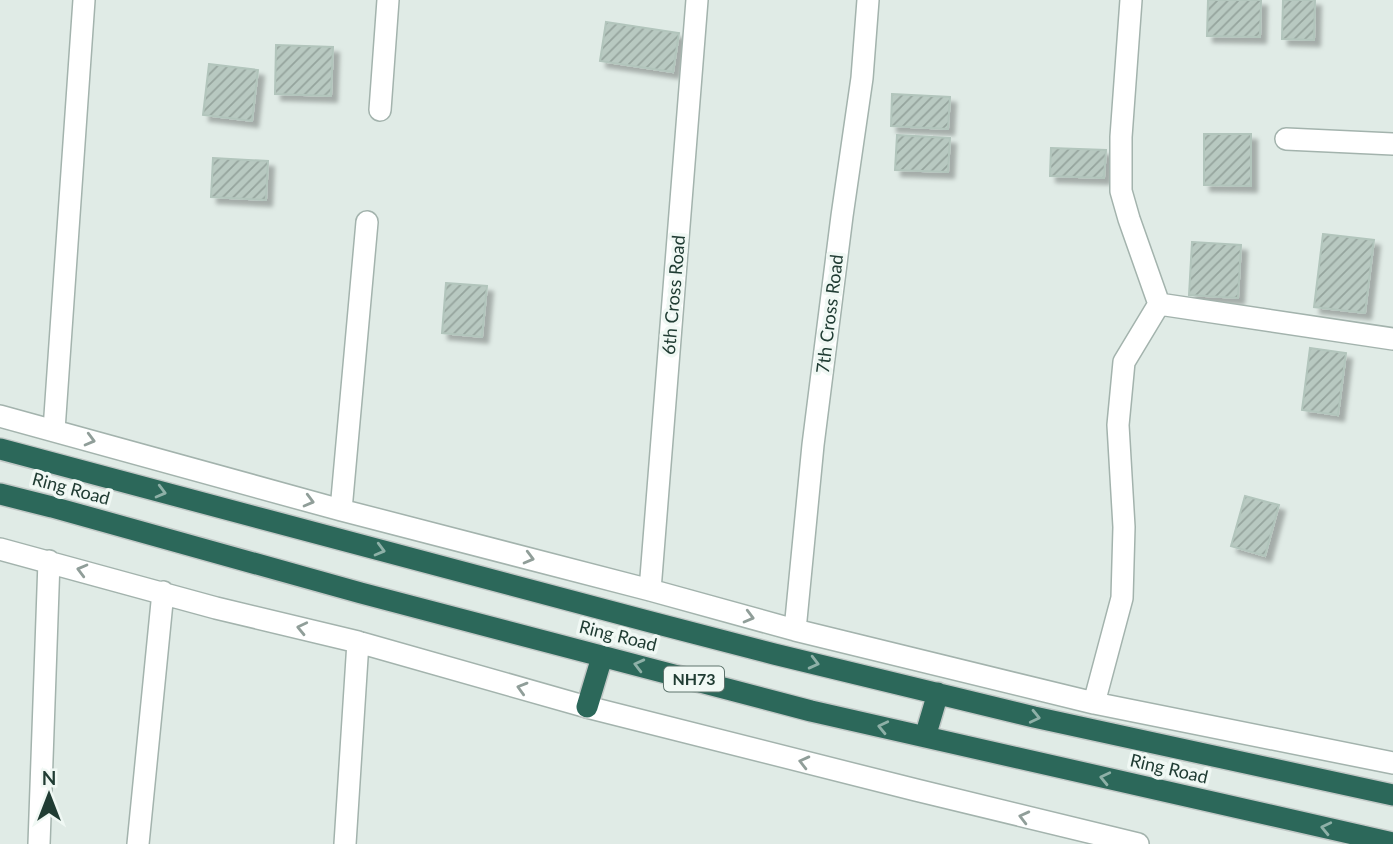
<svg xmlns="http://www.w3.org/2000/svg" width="1393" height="844" font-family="Lato,sans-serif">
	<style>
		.building { fill: url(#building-hatch); stroke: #b2c5bc; stroke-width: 2; filter: url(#shadow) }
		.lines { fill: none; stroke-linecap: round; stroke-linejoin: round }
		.minor-casing { stroke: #a3b3ad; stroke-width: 24 }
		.highway-casing { stroke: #c1c8c6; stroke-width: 24 }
		.minor { stroke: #fff; stroke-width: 21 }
		.highway { stroke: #2c685a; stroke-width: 21 }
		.oneway { stroke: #909e99 }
		.oneway2 { stroke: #8eb0a7 }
		.labels { text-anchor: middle; stroke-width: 7; stroke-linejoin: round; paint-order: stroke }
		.shield { fill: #f0f8f4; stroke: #5e746d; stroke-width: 2 }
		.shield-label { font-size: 16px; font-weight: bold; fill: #203c33 }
		.street-label { font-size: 18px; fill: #203c33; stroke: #f0f8f4 }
	</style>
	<defs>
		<pattern id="building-hatch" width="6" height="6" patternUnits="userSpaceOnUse" patternTransform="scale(1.75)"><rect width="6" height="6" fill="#b8c9c1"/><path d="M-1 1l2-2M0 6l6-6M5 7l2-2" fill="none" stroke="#95a49d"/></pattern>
		<filter id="shadow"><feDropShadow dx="6" dy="6" stdDeviation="2" flood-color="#0004"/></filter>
	</defs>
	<rect width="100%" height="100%" fill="#e0ebe6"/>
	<!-- building -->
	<path class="building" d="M1208,0H1261L1260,37L1207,36Z
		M1283,0H1315L1314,40L1282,39Z
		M606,22L679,33L673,72L600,61Z
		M276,45L333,47L331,96L275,94Z
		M209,64L258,70L252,121L203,115Z
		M892,94L950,97L948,129L891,126Z
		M1204,134H1251V186L1204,185Z
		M897,135L950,138L948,172L895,170Z
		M1051,148L1106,150L1104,178L1050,176Z
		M213,158L268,161L266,200L211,197Z
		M1323,234L1374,240L1365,313L1314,307Z
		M1192,242L1241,245L1238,298L1189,295Z
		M446,283L487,286L482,337L442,333Z
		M1310,348L1346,353L1338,415L1302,410Z
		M1245,496L1279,505L1265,556L1231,546Z"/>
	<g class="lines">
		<defs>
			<path id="minor" d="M1131,0L1121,137V191L1129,219L1159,304
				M380,110L388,0
				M1286,139L1393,144
				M0,416L341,510L650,590L795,630L1094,703L1393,763
				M54,430L84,0
				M341,510L367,222
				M0,549L216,608L358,642L587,707L916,790L1138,844
				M650,590L697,0
				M795,630L813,445L842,216L862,78L868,0
				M1094,703L1122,598L1124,527L1118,425L1124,362L1159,304L1393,339
				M39,844L49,561
				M138,844L163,592
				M345,844L358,642"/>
			<path id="highway" d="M0,449L647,621L774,654L1034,717L1393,795
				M0,494L52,507L361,593L811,711L1393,843
				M587,707L602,657
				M925,737L938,693"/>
		</defs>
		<!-- minor casing -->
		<use href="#minor" class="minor-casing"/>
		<!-- highway casing -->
		<use href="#highway" class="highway-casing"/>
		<!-- minor -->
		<use href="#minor" class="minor"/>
		<!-- highway -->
		<use href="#highway" class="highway"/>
	</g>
	<!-- one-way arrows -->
	<defs><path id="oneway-chevron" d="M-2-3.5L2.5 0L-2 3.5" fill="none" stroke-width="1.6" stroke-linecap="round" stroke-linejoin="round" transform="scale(1.75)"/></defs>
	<g class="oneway">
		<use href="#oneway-chevron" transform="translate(90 440) rotate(15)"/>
		<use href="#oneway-chevron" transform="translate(309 501) rotate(15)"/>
		<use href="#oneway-chevron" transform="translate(529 558) rotate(15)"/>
		<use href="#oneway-chevron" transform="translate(82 570) rotate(-165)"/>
		<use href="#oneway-chevron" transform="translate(749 617) rotate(15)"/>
		<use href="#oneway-chevron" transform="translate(302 628) rotate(-167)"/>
		<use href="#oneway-chevron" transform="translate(522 688) rotate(-164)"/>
		<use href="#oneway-chevron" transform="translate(804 762) rotate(-166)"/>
		<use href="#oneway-chevron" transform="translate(1024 817) rotate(-166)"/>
	</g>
	<g class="oneway2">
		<use href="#oneway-chevron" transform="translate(161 492) rotate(15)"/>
		<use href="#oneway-chevron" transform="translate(380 550) rotate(15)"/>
		<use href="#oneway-chevron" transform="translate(814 663) rotate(14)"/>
		<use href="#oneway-chevron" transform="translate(639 665) rotate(-166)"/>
		<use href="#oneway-chevron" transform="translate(1035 717) rotate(13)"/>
		<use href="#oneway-chevron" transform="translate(883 727) rotate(-167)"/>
		<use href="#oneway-chevron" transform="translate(1105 778) rotate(-167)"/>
		<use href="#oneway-chevron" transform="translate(1326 828) rotate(-167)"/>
	</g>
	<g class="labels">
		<!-- shield labels -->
		<rect class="shield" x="664" y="666.5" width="60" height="25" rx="5"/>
		<g class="shield-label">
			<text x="694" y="685">NH73</text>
		</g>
		<!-- street labels -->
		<g class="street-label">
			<text transform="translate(674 295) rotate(-85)" y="6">6th Cross Road</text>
			<text transform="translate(830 314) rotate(-83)" y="6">7th Cross Road</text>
			<text transform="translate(71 489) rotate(15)" y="6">Ring Road</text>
			<text transform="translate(618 636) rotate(14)" y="6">Ring Road</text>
			<text transform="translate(1169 769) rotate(13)" y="6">Ring Road</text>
		</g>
	</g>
	<!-- north arrow -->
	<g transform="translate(49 795)" stroke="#f0f8f4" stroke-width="5" paint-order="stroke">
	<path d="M0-5L12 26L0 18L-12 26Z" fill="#203c33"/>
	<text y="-10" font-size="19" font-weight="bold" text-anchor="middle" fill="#203c33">N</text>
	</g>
</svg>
